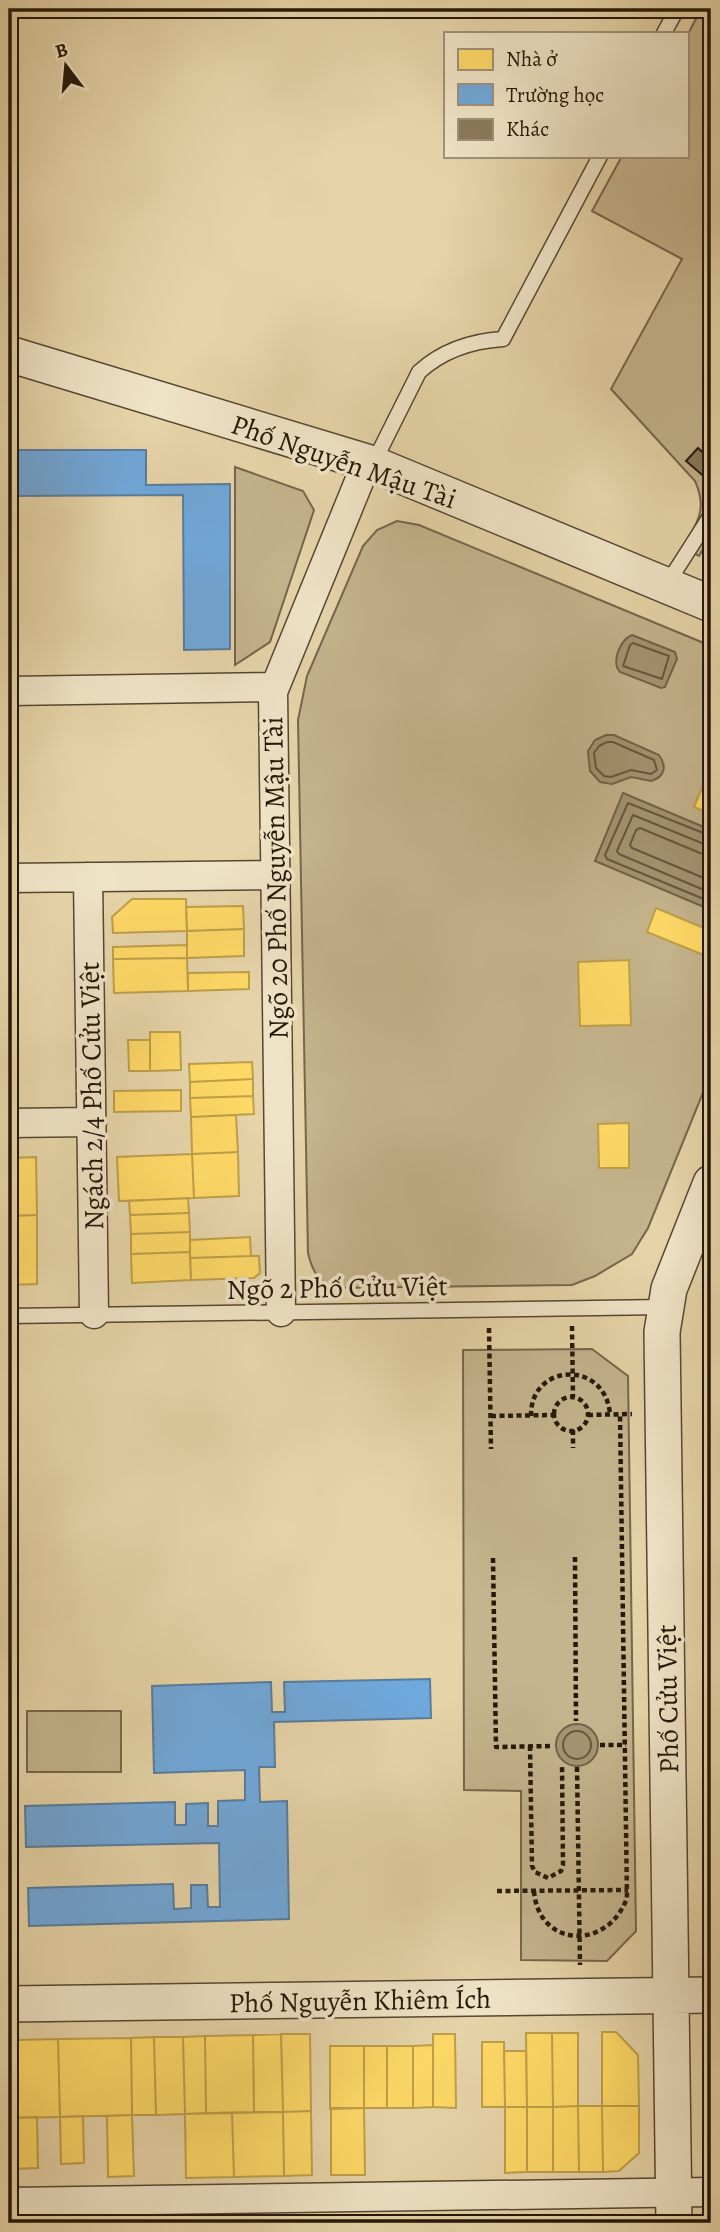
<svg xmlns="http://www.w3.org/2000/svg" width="720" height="2232" font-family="Alegreya,serif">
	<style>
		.green { fill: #c5b48d; stroke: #76664c; stroke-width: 2 }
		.water { fill: #a59472; stroke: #726248; stroke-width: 2 }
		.homes { fill: #ffd966; stroke: #be9f4a; stroke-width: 2 }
		.schools { fill: #6fa8dc; stroke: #597d9d; stroke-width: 2 }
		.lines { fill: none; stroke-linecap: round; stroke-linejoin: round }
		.shore { stroke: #66563e; stroke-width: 2 }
		.building { fill: #8a7a5c; stroke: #26180a; stroke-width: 2 }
		.service-casing { stroke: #564732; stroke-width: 17 }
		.minor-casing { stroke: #564732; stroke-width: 31 }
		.tertiary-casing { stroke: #564732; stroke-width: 38 }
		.path { stroke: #26180a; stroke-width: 4.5; stroke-dasharray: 5 3.5; stroke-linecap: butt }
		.service { stroke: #efe3c6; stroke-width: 14 }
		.minor { stroke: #efe3c6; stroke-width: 28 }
		.tertiary { stroke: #efe3c6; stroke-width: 35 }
		.labels { text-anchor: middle; stroke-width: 7; stroke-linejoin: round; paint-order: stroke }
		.street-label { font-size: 28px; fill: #26180a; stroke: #efe3c6 }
	</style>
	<rect width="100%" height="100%" fill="#e6d4a8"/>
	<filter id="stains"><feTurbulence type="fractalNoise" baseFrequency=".00286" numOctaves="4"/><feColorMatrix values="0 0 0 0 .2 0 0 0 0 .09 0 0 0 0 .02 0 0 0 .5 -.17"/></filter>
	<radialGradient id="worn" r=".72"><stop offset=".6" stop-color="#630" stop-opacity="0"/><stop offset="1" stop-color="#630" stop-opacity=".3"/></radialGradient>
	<!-- green -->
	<path class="green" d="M701,9H711V536L699,556L683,548C697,523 708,510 695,481L611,389L682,259L592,211L622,156H687V36Z
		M235,467L303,491L314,510L270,642L235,665Z
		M397,521L419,525L711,646V1073L648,1228L632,1254L595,1276L572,1285L332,1288C317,1279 312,1270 308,1253L298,720L307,676L363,546L377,530Z
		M592,1349L628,1376L636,1931L607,1961L521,1960V1791L464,1790L463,1350Z
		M27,1711H121V1772H27Z"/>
	<!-- water -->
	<path class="water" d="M632,635L675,652L677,659L665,687L661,688L620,672C611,662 620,640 632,635Z
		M606,735H614L659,755C667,766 665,777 651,781L631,777L612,784L600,782L590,771L588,751L595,740Z
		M623,793L711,830V910L595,861Z
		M556 1745a21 21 0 1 1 42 0a21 21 0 1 1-42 0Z"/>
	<!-- homes -->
	<path class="homes" d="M711,766V814L694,807Z
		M132,899H186L187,931L113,933L112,917Z
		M243,906L244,929L187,931L186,907Z
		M656,908L711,931V958L647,932Z
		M244,929V956L187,958V931Z
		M187,945V958L113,959V947Z
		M187,958L188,991L114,993L113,959Z
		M629,960L631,1025L580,1026L578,962Z
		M249,972V989L188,991V973Z
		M150,1032H180L181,1070L150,1071Z
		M128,1040H150V1071H129Z
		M252,1062L253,1079L190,1082L189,1064Z
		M253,1079V1096L190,1098V1082Z
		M181,1090V1111L114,1112V1091Z
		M253,1096L254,1114L191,1117L190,1098Z
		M236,1115L238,1152L192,1154L191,1117Z
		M629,1123V1168H599L598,1124Z
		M238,1152L239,1196L194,1198L192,1154Z
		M192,1154L194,1198L119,1201L117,1157Z
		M36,1157L37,1215L11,1216V1158Z
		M188,1198L189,1213L130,1215L129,1201Z
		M189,1213L190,1232L131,1234L130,1215Z
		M37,1215V1284L9,1285V1216Z
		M190,1232V1252L131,1254V1234Z
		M250,1237L251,1256L190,1258V1240Z
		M190,1252L191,1280L132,1283L131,1254Z
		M251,1256H259L260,1273L254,1278L191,1280L190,1258Z
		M602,2032H616L638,2055L639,2106H602Z
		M526,2033H552L553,2107H527Z
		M552,2033H578V2106L553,2107Z
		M281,2034L283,2112H254L253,2035Z
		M281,2034H310L311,2111L283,2112Z
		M433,2034H455L456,2108L433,2107Z
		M253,2035L254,2112L206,2113L205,2036Z
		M205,2036L206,2113L185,2114L183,2037Z
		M154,2037L156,2115H132L131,2038Z
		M154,2037H183L185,2114L156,2115Z
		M131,2038L132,2115L60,2117L58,2039Z
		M58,2039L60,2117L9,2118V2049L17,2040Z
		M482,2042H504L505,2107H482Z
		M433,2045V2107L413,2108V2046Z
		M330,2046H364V2108L330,2109Z
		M364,2046H387V2108H364Z
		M387,2046H413V2108H387Z
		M504,2051H526L527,2107H505Z
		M578,2106H602L603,2172H579Z
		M578,2106L579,2172H553V2107Z
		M602,2106H639V2153L619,2171L603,2172Z
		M505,2107H527V2172L505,2173Z
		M527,2107H553V2172H527Z
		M331,2108H364L365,2175H331Z
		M311,2111L312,2175L284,2176L283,2112Z
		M283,2112L284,2176L234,2177L232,2113Z
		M232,2113L234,2177L186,2178L185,2114Z
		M132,2115L134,2176L108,2177L107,2116Z
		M83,2116L84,2163L61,2164L60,2117Z
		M37,2117L38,2168L9,2169V2118Z"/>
	<!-- schools -->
	<path class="schools" d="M9,450H146V485L230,484V649L184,650L183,495L9,496Z
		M430,1679L431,1718L274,1722L275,1767H259L260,1802L287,1801L289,1919L29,1926L28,1888L173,1884L174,1909L191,1908V1885H207L208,1907H220L219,1843L26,1847L25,1806L175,1802V1825H186V1804L208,1803V1826H218V1801L245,1800V1770L154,1773L152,1686L271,1682L272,1712H285L284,1682Z"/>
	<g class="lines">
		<!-- shore -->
		<path class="shore" d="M633,643L669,656L662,679L623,666L630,645Z
			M607,742H613L654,760L657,770L651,774L631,770L611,777L604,776L596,768L594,753L599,746Z
			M711,836L628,803L605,855L607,859L711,902
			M711,844H704L633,815L617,851L619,854L711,893
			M711,855L700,853L640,828L636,830L630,845L632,848L711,881
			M563 1745a14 14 0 1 1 28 0a14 14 0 1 1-28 0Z"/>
	</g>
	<!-- building -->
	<path class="building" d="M698,448L711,460V477L708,480L686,461Z"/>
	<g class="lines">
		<defs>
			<path id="service" d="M664,33L677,9
				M373,464L419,372C443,350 471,341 503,339L600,156
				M667,584L711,515
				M9,1316L665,1307"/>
			<path id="minor" d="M9,691L275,687
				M88,877L94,1314
				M9,878L275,875
				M9,1123L92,1122
				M281,1312L273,692L367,462
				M9,2202L711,2192"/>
			<path id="tertiary" d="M9,354L373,464L711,604
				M9,2004L711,1995
				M674,2223L662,1332L669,1289L711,1183"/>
		</defs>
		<!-- service casing -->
		<use href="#service" class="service-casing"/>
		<!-- minor casing -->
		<use href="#minor" class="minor-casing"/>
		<!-- tertiary casing -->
		<use href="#tertiary" class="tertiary-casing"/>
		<!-- path -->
		<path class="path" d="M572,1326L573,1397
			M489,1328L491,1449
			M554 1414a17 17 0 1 1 34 0a17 17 0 1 1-34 0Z
			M588,1415L632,1414
			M491,1416L554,1415
			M531,1416C530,1363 605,1359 610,1414
			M573,1430V1448
			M575,1557L576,1721
			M493,1558L496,1747L553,1746
			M600,1745H626
			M530,1746L532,1866L535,1872L548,1878L561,1871L563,1865L562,1765
			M577,1767L580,1965
			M497,1891L628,1890
			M534,1891C538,1947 607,1952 627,1898L620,1414"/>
		<!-- service -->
		<use href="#service" class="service"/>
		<!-- minor -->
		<use href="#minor" class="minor"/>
		<!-- tertiary -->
		<use href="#tertiary" class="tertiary"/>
	</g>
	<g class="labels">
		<!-- street labels -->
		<g class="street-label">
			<text transform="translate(344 461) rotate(19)" y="10">Phố Nguyễn Mậu Tài</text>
			<text transform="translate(275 878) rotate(-91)" y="10">Ngõ 20 Phố Nguyễn Mậu Tài</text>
			<text transform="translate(91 1096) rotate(-91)" y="10">Ngách 2/4 Phố Cửu Việt</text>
			<text transform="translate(337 1287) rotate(-1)" y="10">Ngõ 2 Phố Cửu Việt</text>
			<text transform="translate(667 1699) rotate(-91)" y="10">Phố Cửu Việt</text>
			<text transform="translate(360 2000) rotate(-1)" y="10">Phố Nguyễn Khiêm Ích</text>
		</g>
	</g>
	<!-- margin -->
	<rect width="720" height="2232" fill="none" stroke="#e6d4a8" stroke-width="35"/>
	<rect x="10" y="10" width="699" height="2211" fill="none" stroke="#26180a" stroke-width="3.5"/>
	<rect x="18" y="18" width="685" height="2197" fill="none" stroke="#26180a" stroke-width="2"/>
	<!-- legend -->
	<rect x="444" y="32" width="245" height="126" fill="#efe3c6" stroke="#9f927b" stroke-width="2"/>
	<rect x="458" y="49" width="35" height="21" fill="#ffd966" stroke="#9f927b" stroke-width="2"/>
	<text x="506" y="66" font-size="21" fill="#26180a">Nhà ở</text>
	<rect x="458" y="84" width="35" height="21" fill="#6fa8dc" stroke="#9f927b" stroke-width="2"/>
	<text x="506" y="102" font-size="21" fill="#26180a">Trường học</text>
	<rect x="458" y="119" width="35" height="21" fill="#8a7a5c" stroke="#9f927b" stroke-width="2"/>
	<text x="506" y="136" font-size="21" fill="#26180a">Khác</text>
	<!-- north arrow -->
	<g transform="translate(66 66) rotate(344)" stroke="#efe3c6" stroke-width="5" paint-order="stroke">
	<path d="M0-5L12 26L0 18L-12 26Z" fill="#26180a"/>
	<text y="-10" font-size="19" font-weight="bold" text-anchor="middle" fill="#26180a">B</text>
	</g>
	<rect width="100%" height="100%" filter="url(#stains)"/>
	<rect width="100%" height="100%" fill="url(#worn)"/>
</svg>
